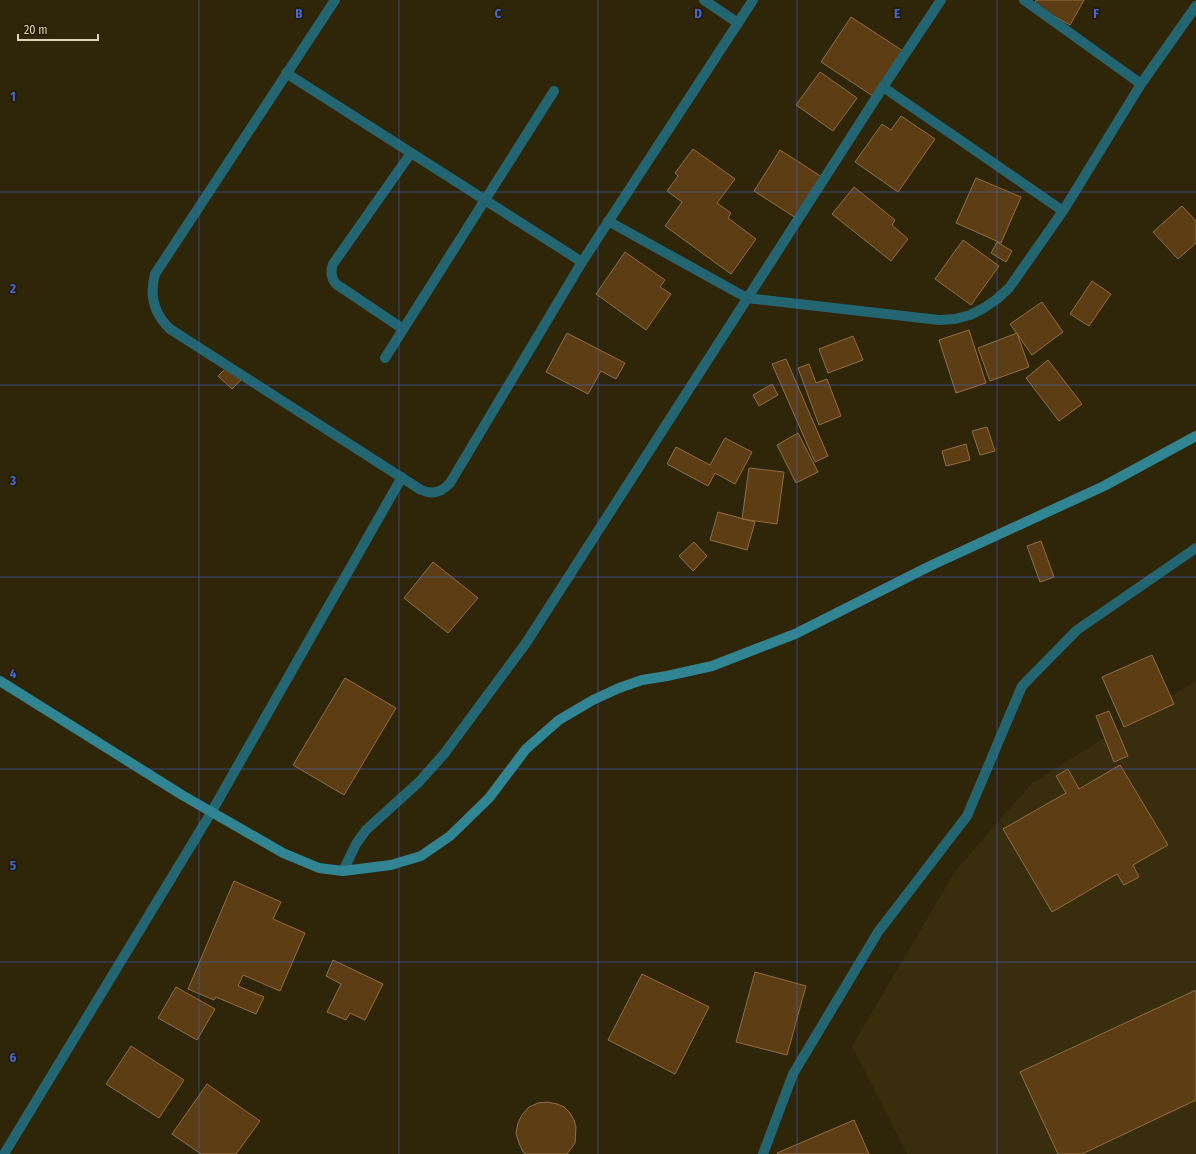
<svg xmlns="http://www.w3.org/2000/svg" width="1196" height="1154" font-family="'Fira Sans Condensed',sans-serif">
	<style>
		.built { fill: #382d0c }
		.building { fill: #5d3d13; stroke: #936e43 }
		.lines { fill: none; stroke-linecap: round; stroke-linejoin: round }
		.lane { stroke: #236570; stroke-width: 10 }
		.street { stroke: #236570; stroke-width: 10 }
		.secondary { stroke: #318593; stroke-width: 10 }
		.grid { fill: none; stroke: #4469d2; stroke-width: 1; stroke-opacity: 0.55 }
		.grid-label { font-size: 13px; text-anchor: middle; font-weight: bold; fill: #4469d2; stroke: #251b01; stroke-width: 3.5; stroke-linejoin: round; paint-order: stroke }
	</style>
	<rect width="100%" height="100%" fill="#2f2509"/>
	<!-- built -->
	<path class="built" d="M1196,681V1154H907L852,1046L956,870L1032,783Z"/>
	<!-- building -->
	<path class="building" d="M1036,0H1084L1070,25L1034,5Z
		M851,17L903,51L873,96L821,62Z
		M820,72L857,98L833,131L796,105Z
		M901,116L935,139L898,192L855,162L882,124L891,130Z
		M693,149L735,179L717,203L731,213L728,218L756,239L731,274L665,226L682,202L667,191L678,176L675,173Z
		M780,150L822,177L796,218L754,191Z
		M976,178L1021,197L1001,243L956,223Z
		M854,187L895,220L892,225L908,239L891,261L832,214Z
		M1182,206L1196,221V243L1178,259L1153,232Z
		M963,240L999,266L971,305L935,279Z
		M997,242L1012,251L1006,262L991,253Z
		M625,252L665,280L660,287L671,294L646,330L596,294Z
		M1092,281L1111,294L1089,326L1070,314Z
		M1042,302L1063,332L1032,355L1010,324Z
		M969,330L986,383L956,393L939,340Z
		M567,333L625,363L616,379L601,371L588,394L546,372Z
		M1017,333L1029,367L990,381L978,348Z
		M853,336L863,360L828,373L819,349Z
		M786,359L828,456L815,462L772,364Z
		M1048,360L1082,404L1059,421L1026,378Z
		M809,364L816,383L827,379L841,416L819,425L798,368Z
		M227,367L241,380L232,389L218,376Z
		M772,384L778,395L759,406L753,395Z
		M987,427L995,451L980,455L972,431Z
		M798,433L818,472L796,483L777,445Z
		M725,438L752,452L735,484L715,473L708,486L667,464L676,447L710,465Z
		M966,444L970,460L946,466L942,451Z
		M749,468L784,472L777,524L742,519Z
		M718,512L755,522L747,550L710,540Z
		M1041,541L1054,577L1040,582L1027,546Z
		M694,542L707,556L693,571L679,556Z
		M433,562L478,598L448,633L404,598Z
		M1152,655L1174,704L1124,727L1102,677Z
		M345,678L396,708L344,795L293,765Z
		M1109,711L1128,756L1114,762L1096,716Z
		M1120,765L1168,845L1133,865L1139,877L1124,885L1117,874L1052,912L1003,829L1066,793L1056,776L1068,769L1079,789Z
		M234,881L281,902L273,919L305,933L280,991L243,975L238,986L264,997L256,1014L216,997L214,1000L188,989Z
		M333,960L383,984L365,1020L350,1013L346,1020L327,1012L341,984L326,976Z
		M755,972L806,986L787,1055L736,1042Z
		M642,974L709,1007L675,1074L608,1040Z
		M176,987L215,1009L197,1040L158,1018Z
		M1196,990V1100L1082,1154H1058L1020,1072Z
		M131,1046L184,1080L159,1118L106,1084Z
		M207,1084L260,1121L236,1154H201L172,1134Z
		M547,1102L557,1104L564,1107L570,1113L574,1120L576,1127L575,1143L567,1154H526L523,1152L519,1143L516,1133L518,1123L522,1115L529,1107L538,1103Z
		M854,1120L869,1154H778L777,1153Z"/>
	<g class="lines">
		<!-- lane -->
		<path class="lane" d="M286,73L582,262
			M403,329L336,284C331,278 330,272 333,264L411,153
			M385,358L554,91"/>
		<!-- street -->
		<path class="street" d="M335,0L155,274C149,296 154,314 170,329L421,490C433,495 442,492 450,483L582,262L753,0
			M704,0L738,23
			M1024,0L1141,84
			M883,87L1063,211
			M608,221L747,298L939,320L955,319L970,315L984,308L997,299L1009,288L1063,211L1141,84L1196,6
			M343,871L356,844L366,830L419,782L444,754L526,643L883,87L941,0
			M4,1154L212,811L402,477
			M763,1154L793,1074L878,932L967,816L1022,686L1077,630L1196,548"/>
		<!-- secondary -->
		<path class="secondary" d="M0,681L182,795L283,853L319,868L343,871L391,865L421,856L450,836L489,798L526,749L559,720L593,700L619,688L642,680L667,676L712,666L795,634L930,566L1104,486L1196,436"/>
	</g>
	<!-- grid -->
	<path class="grid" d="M199,0V1154M399,0V1154M598,0V1154M797,0V1154M997,0V1154M0,192H1196M0,385H1196M0,577H1196M0,769H1196M0,962H1196"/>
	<g class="grid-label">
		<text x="299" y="18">B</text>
		<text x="498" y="18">C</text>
		<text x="698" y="18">D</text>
		<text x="897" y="18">E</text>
		<text x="1096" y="18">F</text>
		<text x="13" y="101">1</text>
		<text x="13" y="293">2</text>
		<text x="13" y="485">3</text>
		<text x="13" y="678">4</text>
		<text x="13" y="870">5</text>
		<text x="13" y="1062">6</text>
	</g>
	<!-- scale -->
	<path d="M18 34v6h80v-6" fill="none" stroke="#ded4b9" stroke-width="2"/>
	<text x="24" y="34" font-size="12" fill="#ded4b9" stroke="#251b01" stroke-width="3" paint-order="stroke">20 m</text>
</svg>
